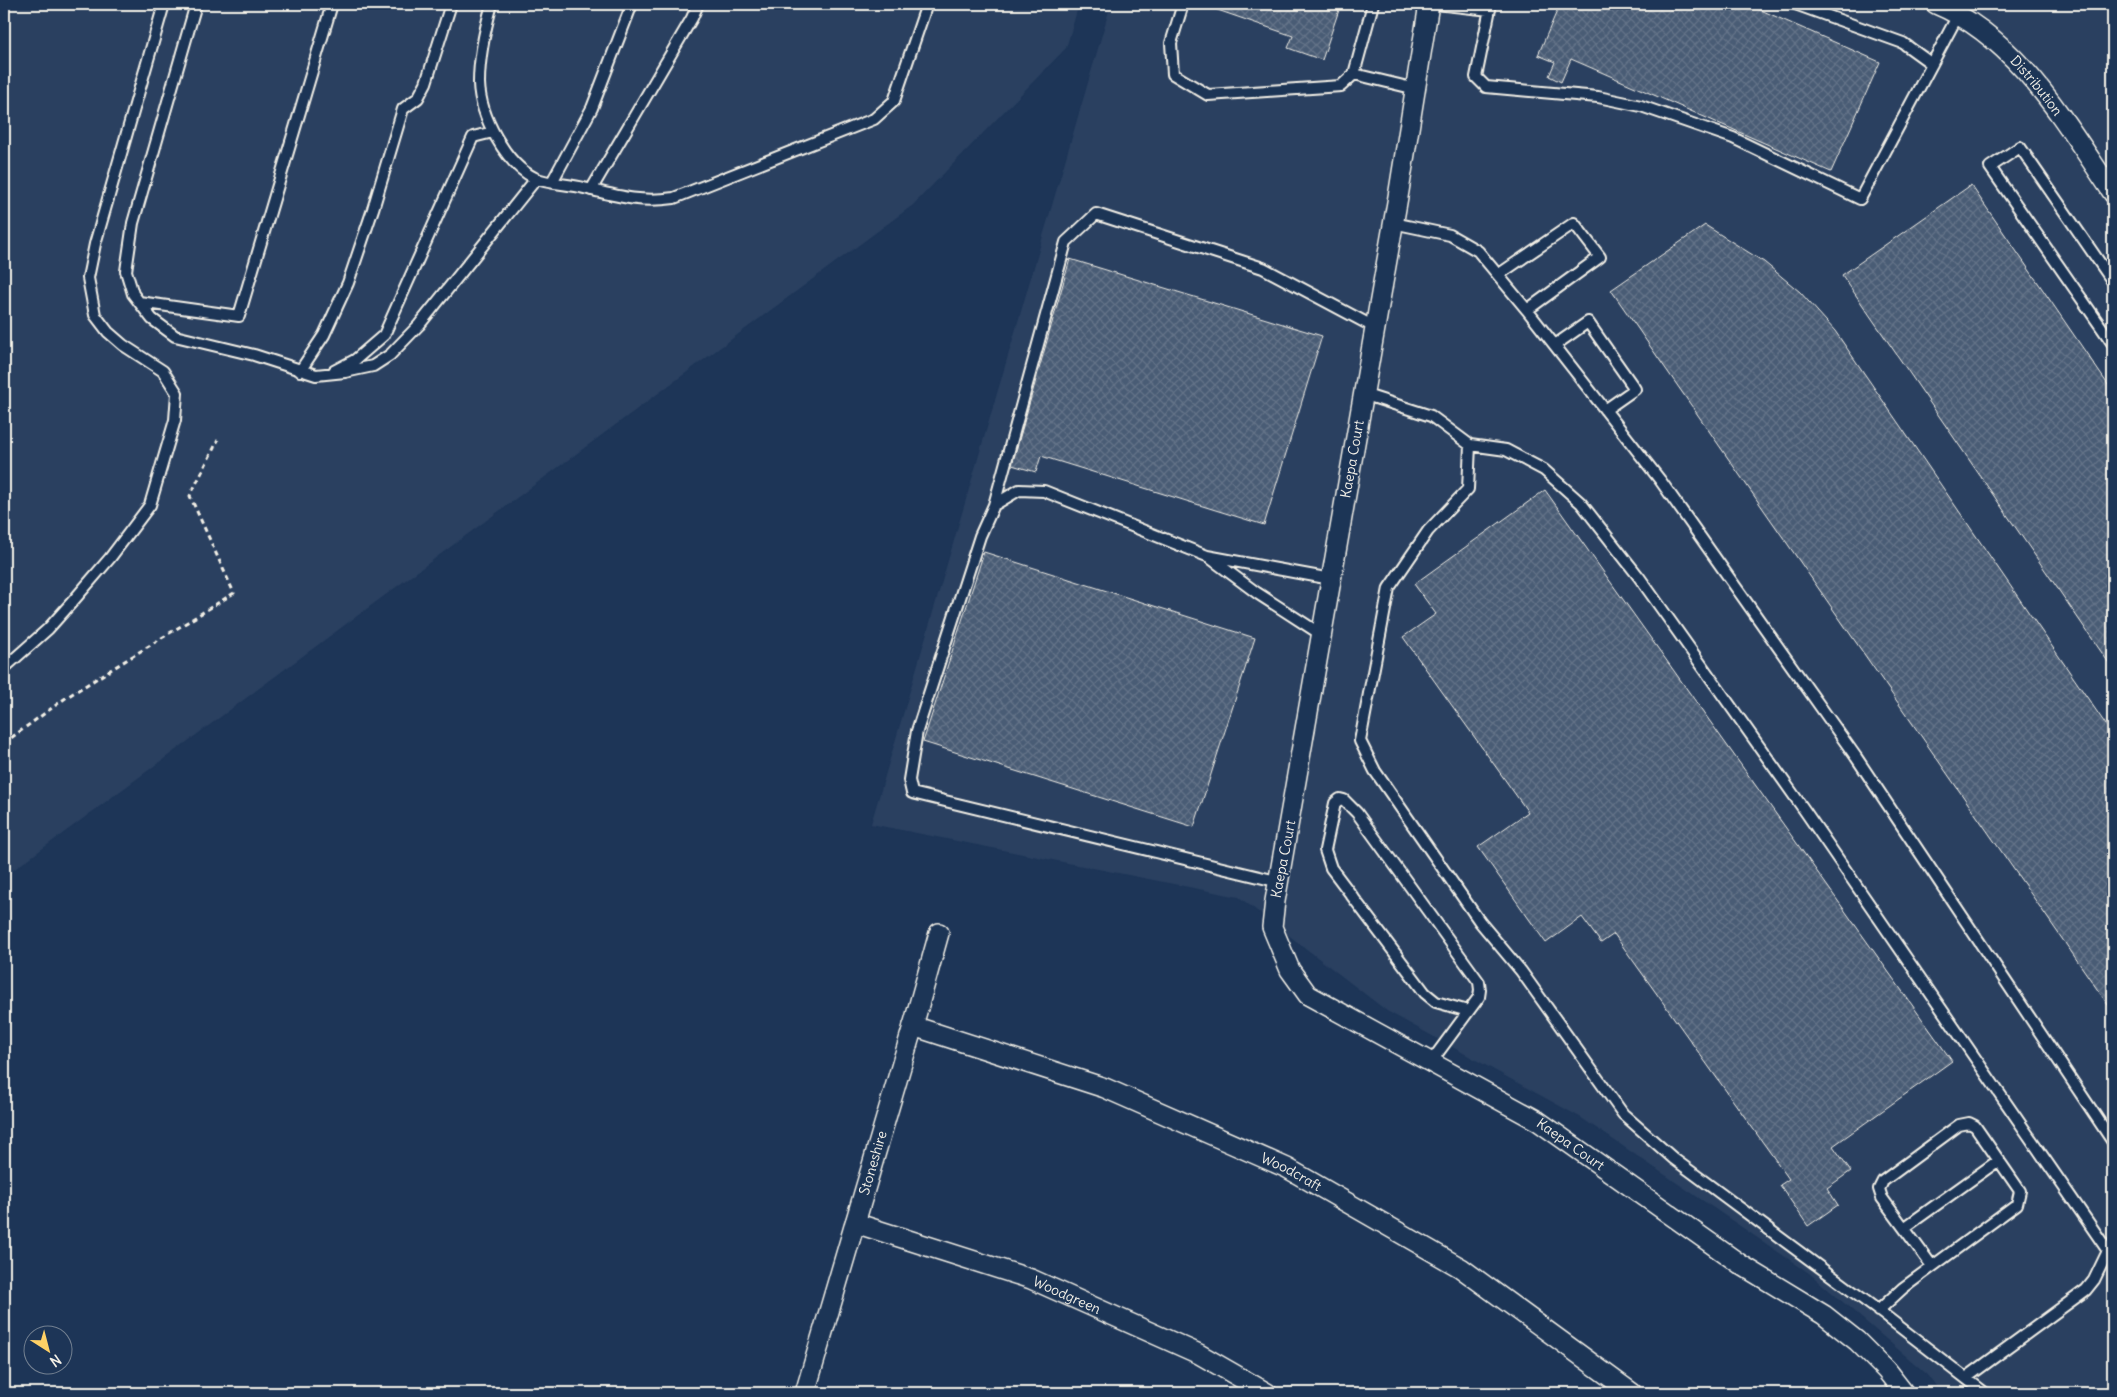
<svg xmlns="http://www.w3.org/2000/svg" width="2117" height="1397" font-family="Delius,sans-serif">
	<style>
		.built { fill: #2a4060 }
		.building { fill: url(#building-cross-hatch); stroke: #f4f1e8 }
		.lines { fill: none; stroke-linecap: round; stroke-linejoin: round }
		.service-casing { stroke: #f4f1e8; stroke-width: 14 }
		.minor-casing { stroke: #f4f1e8; stroke-width: 22 }
		.path { stroke: #f4f1e8; stroke-width: 3; stroke-dasharray: 5 4; stroke-linecap: butt }
		.service { stroke: #1d3557; stroke-width: 10 }
		.minor { stroke: #1d3557; stroke-width: 19 }
		.labels { text-anchor: middle; stroke-width: 4; stroke-linejoin: round; paint-order: stroke }
		.street-label { font-size: 14px; fill: #f4f1e8; stroke: #1d3557 }
	</style>
	<defs>
		<pattern id="building-cross-hatch" width="8" height="8" patternUnits="userSpaceOnUse" patternTransform="scale(1.25)"><rect width="8" height="8" fill="#485b74"/><path d="M0 0l8 8M0 8l8-8" fill="none" stroke="#637388"/></pattern>
	</defs>
	<rect width="100%" height="100%" fill="#1d3557"/>
	<filter id="ink" filterUnits="userSpaceOnUse"><feTurbulence type="fractalNoise" baseFrequency=".02" numOctaves="2"/><feDisplacementMap in="SourceGraphic" scale="10" xChannelSelector="R" yChannelSelector="G"/><feConvolveMatrix kernelMatrix="1 2 1 2 8 2 1 2 1" color-interpolation-filters="sRGB"/></filter>
	<g filter="url(#ink)">
		<!-- built -->
		<path class="built" d="M4,4H1079L1066,48L913,205L4,877Z
			M1111,4H2113V1393H1941L1928,1375L1809,1273L1580,1117L1387,1011L1239,897L871,824Z"/>
		<!-- building -->
		<path class="building" d="M1206,4H1341L1322,60L1288,48L1293,36L1206,6Z
			M1560,4H1747L1880,62L1831,172L1571,59L1561,82L1549,76L1555,62L1538,55Z
			M1971,185L2113,392V669L1842,275Z
			M1705,225L1764,262L1800,292L1835,331L2113,735V1012L1611,290Z
			M1070,259L1322,336L1264,525L1041,456L1036,472L1012,465Z
			M1545,490L1952,1061L1833,1146L1851,1171L1827,1188L1838,1205L1808,1226L1780,1185L1789,1179L1614,934L1601,943L1582,917L1546,943L1478,847L1528,812L1403,637L1436,614L1414,584Z
			M984,552L1255,638L1194,827L923,742Z"/>
		<g class="lines">
			<defs>
				<path id="service" d="M196,4L133,223L126,271L133,294L152,319L175,336L254,355L316,375L345,372L373,366L390,355L419,325L536,179
					M492,4C485,29 479,57 479,83C480,115 505,164 535,178C547,184 570,184 584,188C617,196 639,203 674,198L874,119L894,101L927,4
					M1183,4L1171,43L1173,74L1208,95L1341,86L1354,74L1373,4
					M1436,4L1490,10
					M1491,4L1476,77L1486,87L1598,97L1641,106L1733,138L1860,199L1958,15
					M1795,4L1903,43L1932,64
					M1354,74L1416,89
					M552,182L592,108L632,4
					M591,190L692,18L698,4
					M1393,223L1450,235L1478,251L1527,310L1660,480L1856,757L2113,1142
					M1498,275L1574,223L1600,257L1527,310
					M2113,282L2020,147L1990,167L2113,344
					M139,302L239,316L332,4
					M1555,345L1588,322L1635,389L1605,410
					M300,371L324,335L348,283L373,209L403,109L418,98L426,83L451,4
					M334,371L355,360L384,335L473,137L493,132
					M1363,394L1431,416L1470,445L1468,489L1428,531L1389,588L1360,741L1375,771L1480,922L1521,971L1623,1114L1674,1159L1883,1314L1985,1393
					M1470,445L1506,450L1544,470L1581,503L1606,535L1639,577L1805,811L2108,1251L2094,1280L2086,1290L1966,1378
					M994,505L1066,242L1096,214L1263,268L1374,327
					M1210,558L1257,593L1322,635
					M4,668L48,629L73,601L110,558L150,505L175,420L177,393L163,371L123,345L108,332L95,315L88,278L95,244L164,4
					M1280,882L912,793L909,780L917,731L980,536L994,505L1019,490L1044,491L1207,556L1331,579
					M1431,1062L1479,997L1480,990L1479,982L1357,813L1344,800L1340,799L1335,803L1325,850L1331,868L1425,993L1436,1002L1468,1011
					M1904,1228L1999,1160
					M1878,1311L1903,1288L2017,1204L2020,1191L1975,1126L1969,1123L1959,1125L1883,1181L1879,1189L1882,1198L1932,1266"/>
				<g id="minor">
					<path id="s1" d="M1429,4L1399,191L1275,901L1272,927L1290,970L1308,995L1538,1121L1740,1264L1824,1315L1857,1341L1886,1370L1904,1393"/>
					<path id="s2" d="M1936,4C2018,38 2065,123 2113,193"/>
					<path id="s3" d="M913,1026L1105,1088L1287,1168L1461,1268L1632,1393"/>
					<path id="s4" d="M855,1223L1031,1279L1199,1354L1267,1393"/>
					<path id="s5" d="M805,1393L913,1026L939,933"/>
				</g>
			</defs>
			<!-- service casing -->
			<use href="#service" class="service-casing"/>
			<!-- minor casing -->
			<use href="#minor" class="minor-casing"/>
			<!-- path -->
			<path class="path" d="M4,743L67,697L234,593L190,496L218,440"/>
			<!-- service -->
			<use href="#service" class="service"/>
			<!-- minor -->
			<use href="#minor" class="minor"/>
		</g>
	</g>
	<g class="labels">
		<!-- street labels -->
		<g class="street-label">
			<text dy="5" stroke="none"><textPath href="#s2" startOffset="131">Distribution</textPath></text>
			<text transform="translate(1352 459) rotate(-80)" y="5">Kaepa Court</text>
			<text transform="translate(1283 859) rotate(-79)" y="5">Kaepa Court</text>
			<text dy="5" stroke="none"><textPath href="#s1" startOffset="1316">Kaepa Court</textPath></text>
			<text dy="5" stroke="none"><textPath href="#s5" startOffset="240">Stoneshire</textPath></text>
			<text dy="5" stroke="none"><textPath href="#s3" startOffset="406">Woodcraft</textPath></text>
			<text dy="5" stroke="none"><textPath href="#s4" startOffset="224">Woodgreen</textPath></text>
		</g>
	</g>
	<!-- margin -->
	<rect width="2117" height="1397" fill="none" stroke="#1d3557" stroke-width="20"/>
	<rect x="10" y="10" width="2097" height="1377" fill="none" stroke="#f4f1e8" stroke-width="2" filter="url(#ink)"/>
	<!-- north arrow -->
	<g transform="translate(48 1350) rotate(144)"><circle r="24" fill="#1d3557" stroke="#738091"/>
	<path d="M0-4L9 19L0 12L-9 19Z" fill="#ffd166"/>
	<text y="-8" font-size="14" font-weight="bold" text-anchor="middle" fill="#f4f1e8">N</text>
	</g>
</svg>
